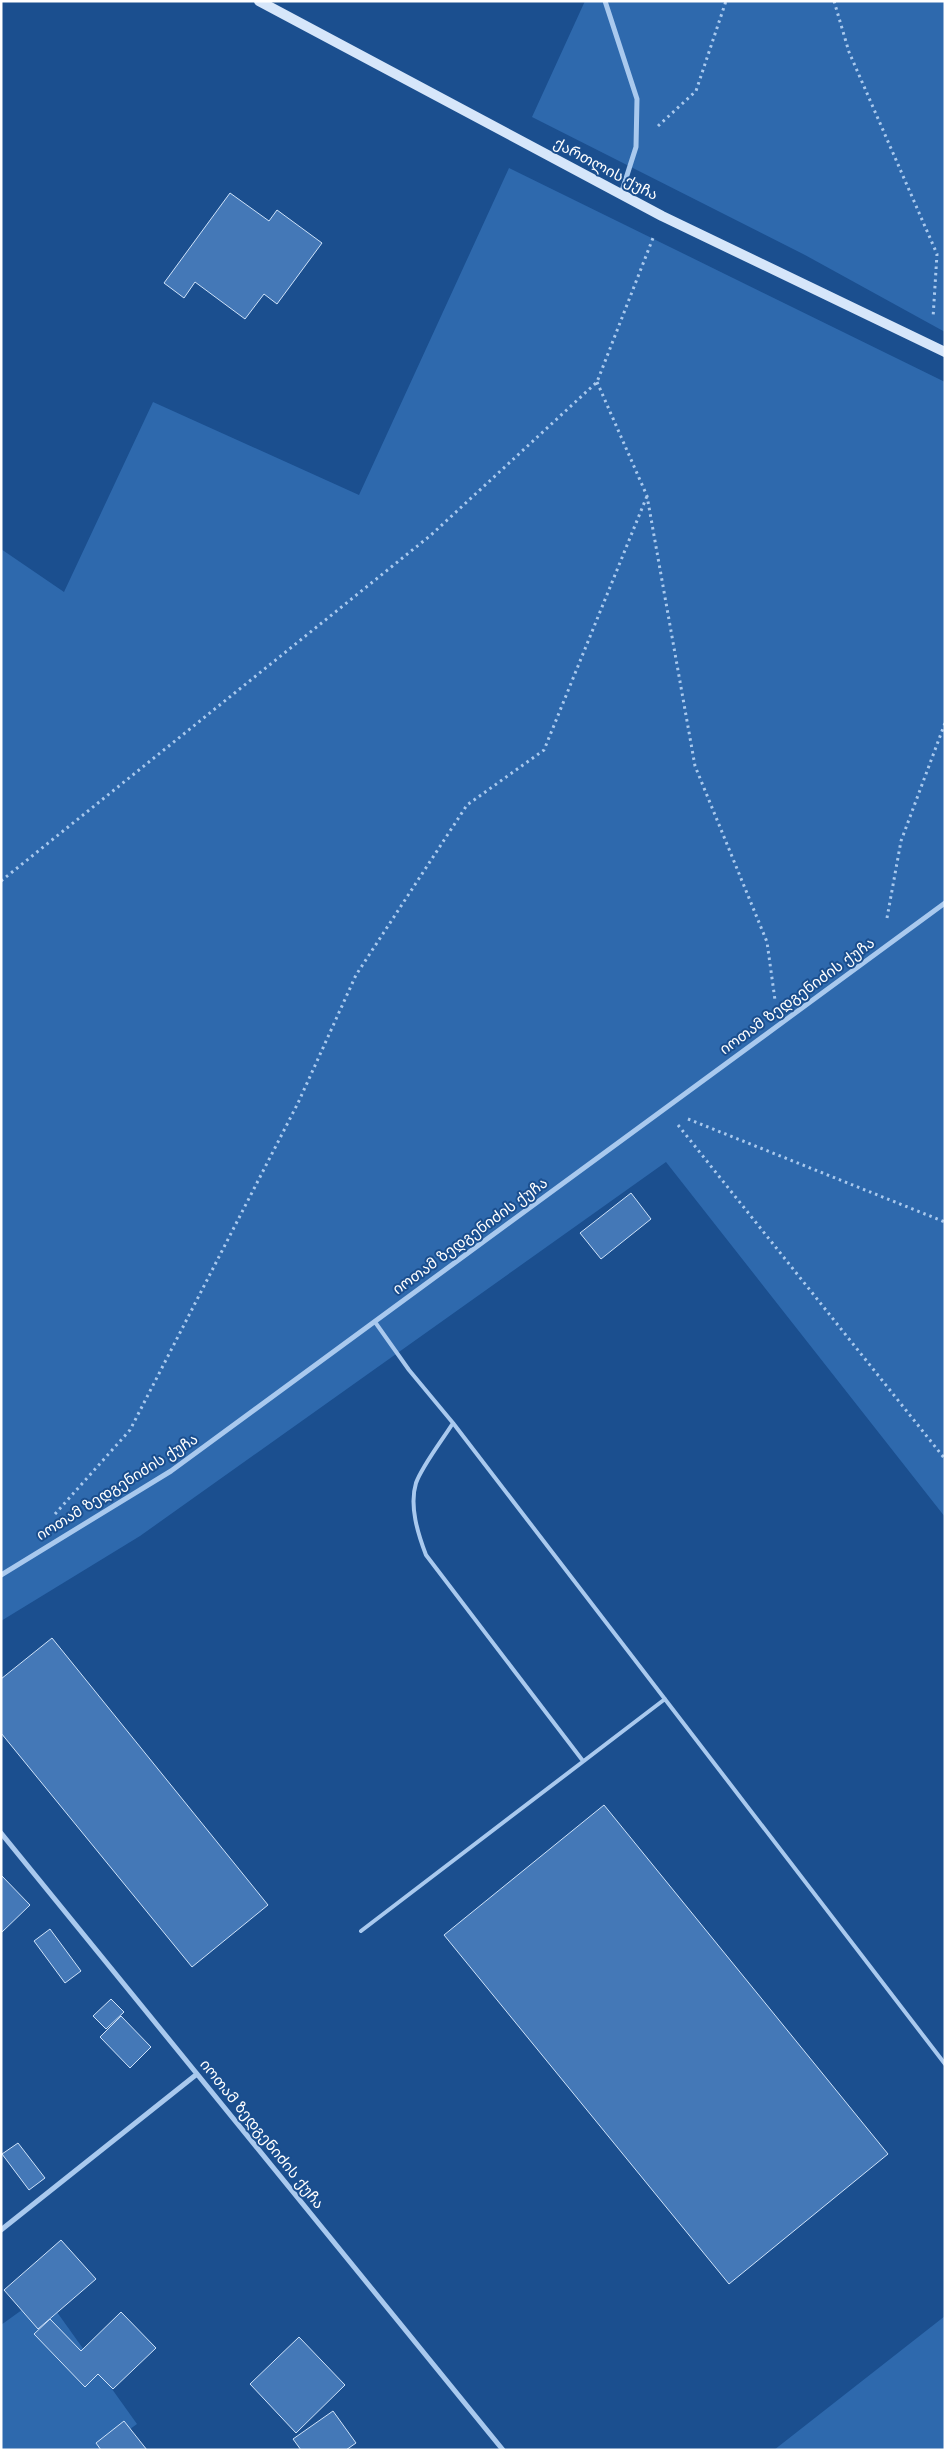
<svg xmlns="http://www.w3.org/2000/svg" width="946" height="2451" viewBox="0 0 946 2451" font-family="Montserrat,'Noto Sans Georgian',sans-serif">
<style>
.green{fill:#2e69ad}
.building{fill:#4478b7;stroke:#cfe3fa}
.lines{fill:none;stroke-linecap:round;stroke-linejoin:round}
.path{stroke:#a9c9ee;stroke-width:3;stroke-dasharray:2.5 4;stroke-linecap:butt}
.lane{stroke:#a9c9ee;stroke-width:4}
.street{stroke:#a9c9ee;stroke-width:5}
.secondary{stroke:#d6e6fa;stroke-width:10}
.labels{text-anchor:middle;stroke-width:4;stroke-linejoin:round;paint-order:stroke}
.street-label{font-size:15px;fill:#fff;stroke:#1b4f8f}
</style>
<rect width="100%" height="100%" fill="#1b4f8f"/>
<path class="green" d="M 585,1 L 945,1 L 945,332 L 805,255 L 532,117 Z
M 509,168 L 945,382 L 945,1517 L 666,1162 L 140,1536 L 1,1621 L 1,549 L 64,592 L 153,402 L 359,495 Z
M 44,2294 L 137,2424 L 101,2450 L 1,2450 L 1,2325 Z
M 945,2316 L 945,2450 L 774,2450 Z"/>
<path class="building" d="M 230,193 L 269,221 L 277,210 L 322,243 L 277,304 L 264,294 L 245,319 L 195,282 L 184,298 L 164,283 Z
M 631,1193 L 651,1219 L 601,1259 L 580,1233 Z
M 52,1638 L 268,1905 L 192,1967 L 1,1733 L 1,1679 Z
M 604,1805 L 888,2154 L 729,2284 L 444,1935 Z
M 1,1875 L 30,1905 L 1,1933 Z
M 50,1929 L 81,1971 L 65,1983 L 34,1941 Z
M 111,1999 L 124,2012 L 106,2029 L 93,2016 Z
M 121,2016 L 151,2047 L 130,2068 L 100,2037 Z
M 18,2143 L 45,2178 L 29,2190 L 2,2154 Z
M 61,2240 L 96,2279 L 38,2329 L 4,2290 Z
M 121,2312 L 156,2348 L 113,2389 L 98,2374 L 85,2387 L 34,2334 L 50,2319 L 81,2351 Z
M 299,2337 L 345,2385 L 296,2433 L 250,2384 Z
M 333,2411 L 356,2443 L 346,2450 L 301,2450 L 293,2439 Z
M 124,2421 L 147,2450 L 101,2450 L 96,2443 Z"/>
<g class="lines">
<path class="path" d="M 834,1 L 849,52 L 937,254 L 933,318
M 658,126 L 696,91 L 726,1
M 597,382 L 647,496 L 695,766 L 767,942 L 775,1000
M 1,881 L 431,535 L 597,382 L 653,238
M 887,918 L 901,841 L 945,723
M 688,1119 L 945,1222
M 678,1125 L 945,1459
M 55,1514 L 130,1430 L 298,1103 L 356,975 L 467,805 L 544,750 L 647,496"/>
<path class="lane" d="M 375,1322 L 409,1370 L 453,1423 L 945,2064
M 453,1423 C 443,1439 422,1466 416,1483 C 409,1506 418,1534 426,1555 L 583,1761
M 361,1931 L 665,1699"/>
<path class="street" d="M 605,1 L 637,99 L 636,147 L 621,194
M 1,1575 L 171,1471 L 945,903
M 1,1833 L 503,2450
M 1,2230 L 197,2074"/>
<path class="secondary" d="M 259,1 L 662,216 L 945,352"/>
</g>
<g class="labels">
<g class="street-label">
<text transform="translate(606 169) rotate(28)" y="5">ქართლის ქუჩა</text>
<text transform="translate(797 996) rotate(-36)" y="5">იოთამ ზედგენიძის ქუჩა</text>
<text transform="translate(470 1236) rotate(-36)" y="5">იოთამ ზედგენიძის ქუჩა</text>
<text transform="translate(117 1487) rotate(-32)" y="5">იოთამ ზედგენიძის ქუჩა</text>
<text transform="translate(262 2134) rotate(51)" y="5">იოთამ ზედგენიძის ქუჩა</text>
</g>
</g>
<rect width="946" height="2451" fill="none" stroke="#ffffff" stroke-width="5"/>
</svg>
